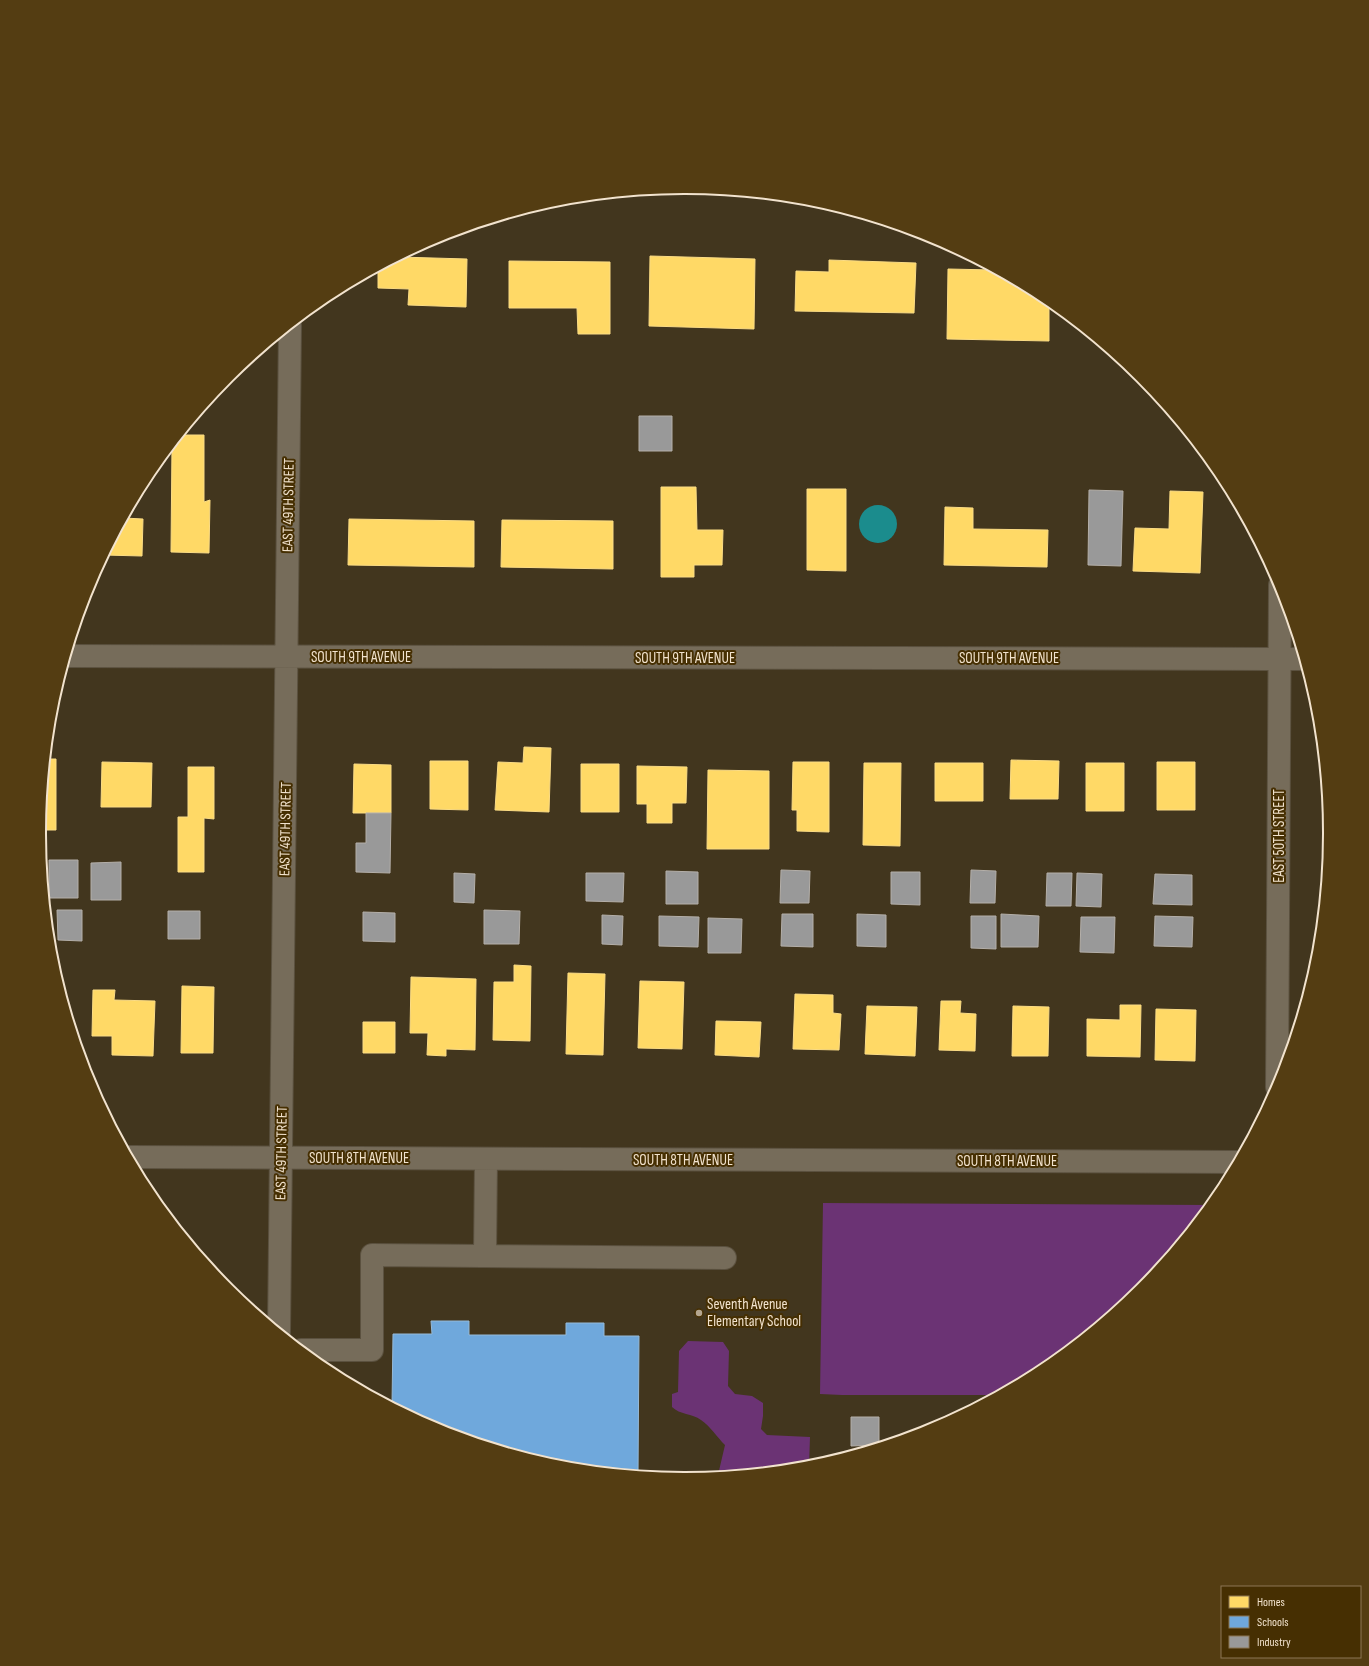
<svg xmlns="http://www.w3.org/2000/svg" width="1369" height="1666" viewBox="0 0 1369 1666" font-family="'Sofia Sans Condensed',sans-serif">
<style>
.green{fill:#6b3374}
.water{fill:#1b8c8d}
.homes{fill:#ffd966;stroke:#fbdc85}
.schools{fill:#6fa8dc;stroke:#96bad8}
.industry{fill:#999;stroke:#b4afa9}
.lines{fill:none;stroke-linecap:round;stroke-linejoin:round}
.minor-casing{stroke:#5b513f;stroke-width:24}
.minor{stroke:#766c5a;stroke-width:22}
.poi-dot{fill:#b4a690;stroke:#462f02;stroke-width:1.5}
.labels{text-anchor:middle;stroke-width:4;stroke-linejoin:round;paint-order:stroke}
.street-label{font-size:15px;fill:#f2e3ce;stroke:#462f02}
.poi-label{font-size:15px;fill:#f2e3ce;stroke:#462f02;text-anchor:start}
.rim{fill:none;stroke:#f2e3ce;stroke-width:2}
</style>
<rect width="100%" height="100%" fill="#42361e"/>
<path class="green" d="M 823,1203 L 1210,1205 L 1141,1290 L 1043,1370 L 995,1395 L 842,1395 L 820,1394 Z
M 688,1341 L 723,1342 L 729,1351 L 728,1386 L 735,1394 L 752,1396 L 763,1403 L 763,1416 L 761,1429 L 767,1435 L 810,1437 L 809,1466 L 718,1475 L 725,1445 C 717,1437 710,1426 701,1420 C 692,1413 680,1415 672,1407 L 672,1394 L 678,1392 L 679,1351 Z"/>
<path class="water" d="M859 524a19 19 0 1 1 38 0a19 19 0 1 1-38 0Z"/>
<path class="homes" d="M 650,256 L 755,259 L 754,329 L 649,326 Z
M 399,257 L 467,259 L 466,307 L 408,305 L 409,289 L 378,288 L 378,268 Z
M 829,260 L 916,263 L 914,313 L 795,311 L 796,271 L 829,272 Z
M 509,261 L 610,262 L 610,334 L 578,334 L 577,308 L 509,308 Z
M 948,269 L 993,270 L 1043,296 L 1049,301 L 1049,341 L 947,339 Z
M 180,435 L 204,435 L 204,502 L 210,500 L 209,553 L 171,552 L 172,445 Z
M 661,487 L 696,487 L 697,530 L 723,530 L 722,565 L 694,565 L 694,577 L 661,577 Z
M 807,489 L 846,489 L 846,571 L 807,570 Z
M 1170,491 L 1203,492 L 1200,573 L 1133,571 L 1135,528 L 1169,529 Z
M 945,507 L 973,508 L 973,529 L 1048,530 L 1047,567 L 944,565 Z
M 124,518 L 143,519 L 142,556 L 104,555 Z
M 349,519 L 474,521 L 474,567 L 348,565 Z
M 502,520 L 613,521 L 613,569 L 501,567 Z
M 524,747 L 551,748 L 549,812 L 495,810 L 498,762 L 523,763 Z
M 46,759 L 56,759 L 56,830 L 39,830 Z
M 1011,760 L 1059,761 L 1058,799 L 1010,799 Z
M 430,761 L 468,761 L 468,810 L 430,809 Z
M 102,762 L 152,763 L 151,807 L 101,807 Z
M 793,762 L 829,762 L 829,832 L 797,831 L 797,810 L 792,810 Z
M 1157,762 L 1195,762 L 1195,810 L 1157,810 Z
M 864,763 L 901,763 L 900,846 L 863,845 Z
M 935,763 L 983,763 L 983,801 L 935,801 Z
M 1086,763 L 1124,763 L 1124,811 L 1086,811 Z
M 354,764 L 391,765 L 391,813 L 353,813 Z
M 581,764 L 619,764 L 619,812 L 581,812 Z
M 637,766 L 687,767 L 686,803 L 672,803 L 672,823 L 647,823 L 647,804 L 637,804 Z
M 188,767 L 214,767 L 214,819 L 204,818 L 204,872 L 178,872 L 178,817 L 188,817 Z
M 708,770 L 769,771 L 769,849 L 707,849 Z
M 514,965 L 531,966 L 530,1041 L 493,1040 L 494,982 L 514,982 Z
M 568,973 L 605,974 L 603,1055 L 566,1054 Z
M 411,977 L 476,979 L 475,1050 L 446,1049 L 446,1056 L 427,1055 L 428,1033 L 410,1033 Z
M 640,981 L 684,982 L 682,1049 L 638,1048 Z
M 182,986 L 214,987 L 213,1053 L 181,1053 Z
M 93,990 L 115,990 L 114,1000 L 155,1001 L 153,1056 L 112,1055 L 112,1036 L 92,1036 Z
M 795,994 L 833,995 L 833,1013 L 841,1014 L 839,1050 L 793,1049 Z
M 941,1001 L 961,1001 L 960,1013 L 976,1014 L 975,1051 L 939,1050 Z
M 1120,1005 L 1141,1005 L 1140,1057 L 1087,1056 L 1087,1019 L 1120,1020 Z
M 867,1006 L 917,1007 L 915,1056 L 865,1054 Z
M 1013,1006 L 1049,1007 L 1048,1056 L 1012,1056 Z
M 1156,1009 L 1196,1010 L 1195,1061 L 1155,1060 Z
M 716,1021 L 761,1022 L 759,1057 L 715,1055 Z
M 363,1022 L 395,1022 L 395,1053 L 363,1053 Z"/>
<path class="schools" d="M 431,1321 L 469,1321 L 469,1335 L 566,1335 L 566,1323 L 604,1323 L 604,1336 L 639,1336 L 638,1474 L 558,1466 L 437,1429 L 392,1405 L 393,1334 L 432,1334 Z"/>
<path class="industry" d="M 639,416 L 672,416 L 672,451 L 639,451 Z
M 1089,490 L 1123,491 L 1121,566 L 1088,565 Z
M 366,813 L 391,813 L 390,873 L 356,872 L 356,843 L 366,843 Z
M 49,860 L 78,860 L 78,898 L 49,898 Z
M 121,862 L 121,900 L 91,900 L 91,863 Z
M 781,870 L 810,871 L 809,903 L 780,903 Z
M 971,870 L 996,871 L 995,903 L 970,903 Z
M 666,871 L 698,872 L 698,904 L 666,904 Z
M 891,872 L 920,872 L 920,905 L 891,904 Z
M 454,873 L 475,874 L 474,903 L 454,902 Z
M 586,873 L 624,873 L 623,902 L 586,901 Z
M 1047,873 L 1072,873 L 1071,906 L 1046,906 Z
M 1077,873 L 1102,874 L 1101,907 L 1076,906 Z
M 1155,874 L 1192,875 L 1192,905 L 1153,904 Z
M 57,910 L 82,910 L 82,941 L 58,940 Z
M 484,910 L 520,911 L 519,944 L 484,944 Z
M 168,911 L 200,911 L 200,939 L 168,939 Z
M 363,912 L 395,913 L 395,942 L 363,941 Z
M 782,914 L 813,914 L 813,947 L 781,946 Z
M 857,914 L 886,915 L 886,947 L 857,946 Z
M 1001,914 L 1039,916 L 1038,947 L 1001,947 Z
M 602,915 L 623,916 L 622,945 L 602,944 Z
M 659,916 L 699,917 L 698,947 L 659,946 Z
M 971,916 L 996,916 L 996,949 L 971,948 Z
M 1155,916 L 1193,917 L 1192,947 L 1154,946 Z
M 1081,917 L 1115,917 L 1114,953 L 1080,952 Z
M 708,918 L 742,919 L 741,953 L 708,953 Z
M 851,1417 L 879,1417 L 879,1445 L 851,1446 Z"/>
<g class="lines">
<defs>
<path id="minor" d="M 67,656 L 1303,659
M 1277,1087 L 1280,585
M 129,1157 L 1237,1162
M 485,1255 L 486,1159
M 279,1332 L 290,326
M 301,1350 L 372,1350 L 372,1255 L 725,1258"/>
</defs>
<use href="#minor" class="minor-casing"/>
<use href="#minor" class="minor"/>
</g>
<circle class="poi-dot" cx="699" cy="1313" r="4"/>
<g class="labels">
<g class="street-label">
<text transform="translate(288 505) rotate(-89)" y="5">EAST 49TH STREET</text>
<text x="361" y="662">SOUTH 9TH AVENUE</text>
<text x="685" y="663">SOUTH 9TH AVENUE</text>
<text x="1009" y="663">SOUTH 9TH AVENUE</text>
<text transform="translate(285 829) rotate(-89)" y="5">EAST 49TH STREET</text>
<text transform="translate(1279 836) rotate(-90)" y="5">EAST 50TH STREET</text>
<text transform="translate(281 1153) rotate(-89)" y="5">EAST 49TH STREET</text>
<text x="359" y="1163">SOUTH 8TH AVENUE</text>
<text x="683" y="1165">SOUTH 8TH AVENUE</text>
<text x="1007" y="1166">SOUTH 8TH AVENUE</text>
</g>
<g class="poi-label">
<text x="707" y="1309">Seventh Avenue<tspan x="707" dy="17">Elementary School</tspan></text>
</g>
</g>
<path d="M0 0H1369V1666H0ZM684 194H685A638 638 0 0 1 1323 832V834A638 638 0 0 1 685 1472H684A638 638 0 0 1 46 834V832A638 638 0 0 1 684 194Z" fill="#543d12" fill-rule="evenodd"/>
<path class="rim" d="M684 194H685A638 638 0 0 1 1323 832V834A638 638 0 0 1 685 1472H684A638 638 0 0 1 46 834V832A638 638 0 0 1 684 194Z"/>
<rect x="1221" y="1586" width="140" height="72" fill="#462f02" stroke="#8b7754"/>
<rect x="1229" y="1596" width="20" height="12" fill="#ffd966" stroke="#8b7754"/>
<text x="1257" y="1606" font-size="12" fill="#f2e3ce">Homes</text>
<rect x="1229" y="1616" width="20" height="12" fill="#6fa8dc" stroke="#8b7754"/>
<text x="1257" y="1626" font-size="12" fill="#f2e3ce">Schools</text>
<rect x="1229" y="1636" width="20" height="12" fill="#999999" stroke="#8b7754"/>
<text x="1257" y="1646" font-size="12" fill="#f2e3ce">Industry</text>
</svg>
